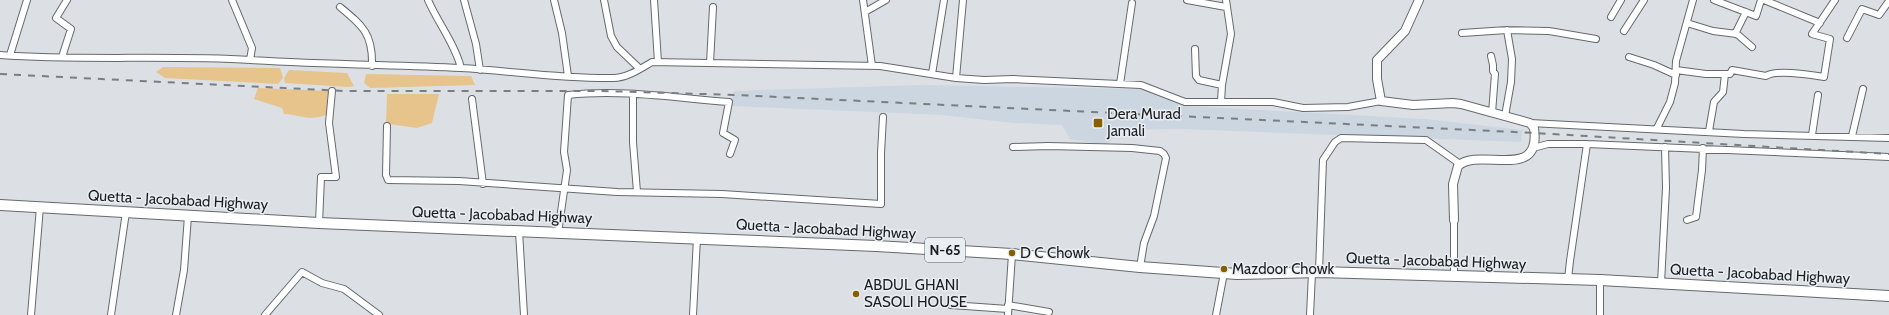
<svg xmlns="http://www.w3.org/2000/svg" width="1889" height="315" viewBox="0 0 1889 315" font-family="Cabin,sans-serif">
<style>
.built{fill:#ccd6e0}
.green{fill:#e6c48b}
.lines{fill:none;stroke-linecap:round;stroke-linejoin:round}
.minor-casing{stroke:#65696d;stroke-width:8}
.tertiary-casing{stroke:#65696d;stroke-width:10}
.trunk-casing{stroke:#65696d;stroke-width:12}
.minor{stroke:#fff;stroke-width:6}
.tertiary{stroke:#fff;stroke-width:8}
.trunk{stroke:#fff;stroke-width:10}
.rail{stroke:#7b7e81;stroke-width:2;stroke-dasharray:7 7;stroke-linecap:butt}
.poi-dot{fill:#885f00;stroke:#e9eef2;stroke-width:1.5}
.labels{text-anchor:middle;stroke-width:3;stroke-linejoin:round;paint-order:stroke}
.shield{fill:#e9eef2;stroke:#5a5c5e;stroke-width:1}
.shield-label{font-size:14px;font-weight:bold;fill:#1c1d1f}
.poi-label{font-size:15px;fill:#1c1d1f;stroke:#e9eef2;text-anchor:start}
.street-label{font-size:15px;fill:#1c1d1f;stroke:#e9eef2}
</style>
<rect width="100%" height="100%" fill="#dce0e5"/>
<path class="built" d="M 921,85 L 1141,89 L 1188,106 L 1426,119 L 1522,130 L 1521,142 L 1180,129 L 1121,130 L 1106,145 L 1070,139 L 1062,125 L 1013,123 L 942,115 L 731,106 L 734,91 Z"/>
<path class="green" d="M 163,67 L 280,68 L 283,78 L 278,84 L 165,78 L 156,72 Z
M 289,70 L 347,73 L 354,86 L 348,87 L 285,83 L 284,78 Z
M 366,74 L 471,76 L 475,85 L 370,88 L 364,83 Z
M 258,88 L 329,91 L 328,114 C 310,122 302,115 284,114 L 282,108 L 254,99 Z
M 387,94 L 439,94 L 432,123 L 417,128 L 389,124 L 386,122 Z"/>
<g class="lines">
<defs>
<path id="minor" d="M 232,0 L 252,48 L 250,60
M 428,0 C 438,23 455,44 461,68
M 464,0 L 476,44 L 480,70
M 554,0 L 562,33 L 568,76
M 604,0 L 611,36 L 617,47 L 640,69
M 654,0 L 658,62
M 863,0 L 872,66
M 1187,0 L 1226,7
M 1714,0 L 1756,16 L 1761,0
M 1764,0 L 1820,23
M 340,7 C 363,26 373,34 372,66
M 865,12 L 886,0
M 1611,17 L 1621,0
M 1687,23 L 1713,31 L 1737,34 L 1752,47
M 1624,31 L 1644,0
M 1462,33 L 1507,30 L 1549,31 L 1596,39
M 1735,34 L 1746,12
M 1847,38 L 1862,9 L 1879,15 L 1889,1
M 1195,49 L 1196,76 L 1199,80 L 1222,85
M 0,55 C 83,61 167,55 251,60 C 321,64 391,65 461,68 C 512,71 563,79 613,78 C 627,78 640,69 652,62 L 880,66 L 956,78 L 984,80 L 1013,79 L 1141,85 L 1185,102 L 1273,102 L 1303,108 L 1348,107 L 1381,101
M 10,55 L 27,0
M 1491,56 L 1493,65 L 1493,71 L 1495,74 L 1492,113
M 62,57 L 71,29 L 56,18 L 67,0
M 1629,57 L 1654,65 L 1676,75
M 710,63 L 713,7
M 1676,70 L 1706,74 L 1730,74 L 1732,70 L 1766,76 C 1777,69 1811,75 1824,77 L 1830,39 L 1812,34 L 1835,0
M 932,74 L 944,0
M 956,78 L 963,0
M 1120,84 L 1132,3
M 633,95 L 633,142 L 637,192
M 472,99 L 483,184
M 1221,102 L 1222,85 L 1231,34 L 1226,0
M 1505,116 L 1511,82 L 1512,59 L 1507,30
M 1530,123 L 1744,134 L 1889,138
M 387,126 L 386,175 L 388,180 L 459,181 L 617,192 L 722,194 L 881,204 L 881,153 L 883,117
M 1657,128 L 1670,102 L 1675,83 L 1676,61 L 1693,0
M 1709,131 L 1714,102 L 1723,92 L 1725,74
M 1812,135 L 1818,95
M 1852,136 L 1863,89
M 1013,147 L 1048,146 L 1132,148 L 1160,151 L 1164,154 L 1166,158 L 1154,216 L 1144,243 L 1140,267
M 1533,148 L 1548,144 L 1587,144 L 1889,157
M 1454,220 L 1454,277
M 1687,220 L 1696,217 L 1702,170 L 1703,148
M 319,223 L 321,177 L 336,177 L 329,123 L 332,91
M 519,231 L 524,315
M 558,233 L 567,170 L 564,152 L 568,95 C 621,89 676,98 729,102 L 723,133 L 735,140 L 730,154
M 1319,272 L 1323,160 L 1335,142 L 1341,138 L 1426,140 L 1460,164
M 1568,279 L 1570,261 L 1587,144
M 1600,280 L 1600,315
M 1661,283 L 1666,188 L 1665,147
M 951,305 L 1008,309
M 1008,305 L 1049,312
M 31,315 L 40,207
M 111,315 L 126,212
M 176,315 L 184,270 L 188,216
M 265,315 L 302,272 L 322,283 L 344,289 L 379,315
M 693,315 L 697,238
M 1008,315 L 1012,254
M 1216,315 L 1224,273
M 1310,315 L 1312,273"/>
<path id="tertiary" d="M 1419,0 L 1405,31 L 1377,60 L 1377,79 L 1381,101 L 1413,105 L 1453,103 L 1461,104 L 1530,123 L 1534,128 C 1542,183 1479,146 1458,166 L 1453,184 L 1454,220"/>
<path id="trunk" d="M 0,205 L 319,223 L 876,246 L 1012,254 L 1140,267 L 1237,274 L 1319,272 L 1600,280 L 1889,296"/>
</defs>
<use href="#minor" class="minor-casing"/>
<use href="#tertiary" class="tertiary-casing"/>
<use href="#trunk" class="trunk-casing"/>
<use href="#minor" class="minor"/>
<use href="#tertiary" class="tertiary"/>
<use href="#trunk" class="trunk"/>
<path class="rail" d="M 0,74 L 345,91 L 602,91 L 736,95 L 1535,133 L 1889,154"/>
</g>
<g class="poi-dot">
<rect x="1093" y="118" width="10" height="10" rx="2"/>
<circle cx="1012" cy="253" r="4"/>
<circle cx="1224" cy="269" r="4"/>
<circle cx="856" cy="294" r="4"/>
</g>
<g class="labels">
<rect class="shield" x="925" y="238" width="40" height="24" rx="3"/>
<g class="shield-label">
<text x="945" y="255">N-65</text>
</g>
<g class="poi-label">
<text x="1107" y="119">Dera Murad<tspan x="1107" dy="17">Jamali</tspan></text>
<text x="1020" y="258">D C Chowk</text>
<text x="1232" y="274">Mazdoor Chowk</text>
<text x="864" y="290">ABDUL GHANI<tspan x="864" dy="17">SASOLI HOUSE</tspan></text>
</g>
<g class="street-label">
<text transform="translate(178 200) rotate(3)" y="5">Quetta - Jacobabad Highway</text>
<text transform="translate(502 215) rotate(2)" y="5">Quetta - Jacobabad Highway</text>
<text transform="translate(826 229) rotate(3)" y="5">Quetta - Jacobabad Highway</text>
<text transform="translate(1436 261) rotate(2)" y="5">Quetta - Jacobabad Highway</text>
<text transform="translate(1760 274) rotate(3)" y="5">Quetta - Jacobabad Highway</text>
</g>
</g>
</svg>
